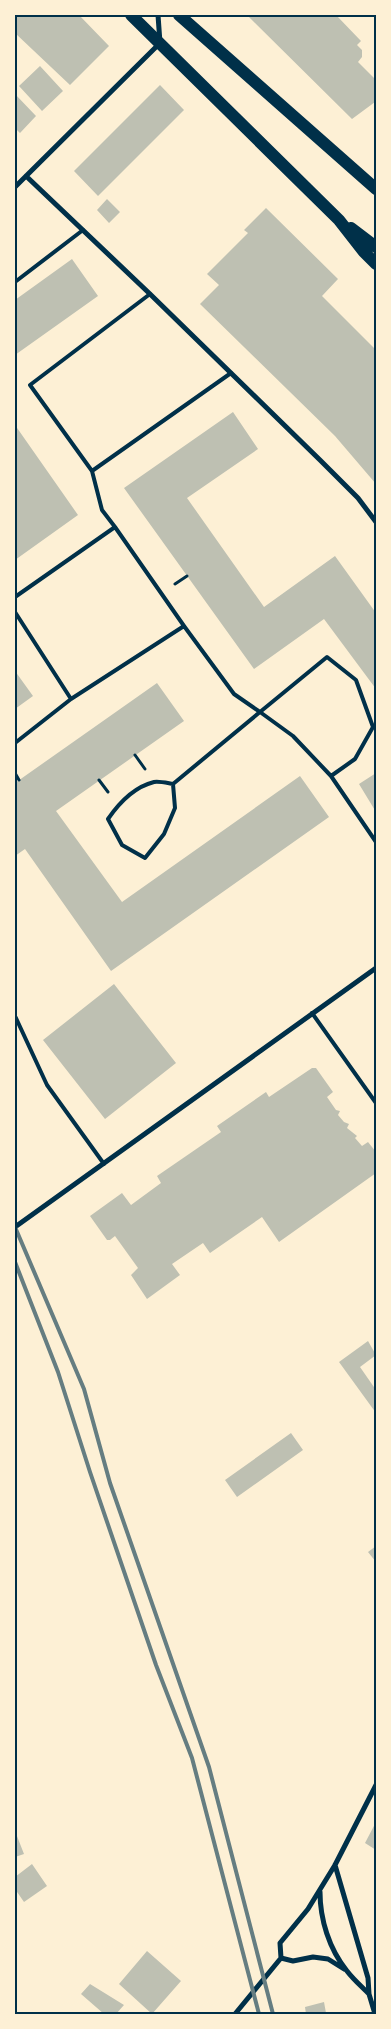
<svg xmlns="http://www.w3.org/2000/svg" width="391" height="2029" viewBox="0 0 391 2029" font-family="'Space Grotesk',sans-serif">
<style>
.building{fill:#bec0b2}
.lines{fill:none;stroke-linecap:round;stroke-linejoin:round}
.path{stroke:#003049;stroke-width:3}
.service{stroke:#003049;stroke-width:4}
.minor{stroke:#003049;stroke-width:5}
.primary{stroke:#003049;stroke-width:12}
.rail{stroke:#657d81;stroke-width:4}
.neatline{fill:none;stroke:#003049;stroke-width:2}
</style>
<rect width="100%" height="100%" fill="#fdf0d5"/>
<path class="building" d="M 15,15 L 79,15 L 109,46 L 70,85 L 15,33 Z
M 247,15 L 336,15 L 361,41 L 357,45 L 362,50 L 362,57 L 358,62 L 376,80 L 376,104 L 375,102 L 352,119 Z
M 40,66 L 63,91 L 42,111 L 19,86 Z
M 160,85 L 184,110 L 98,196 L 74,171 Z
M 15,94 L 36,116 L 20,133 L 15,128 Z
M 107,199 L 120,212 L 109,223 L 97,210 Z
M 266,208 L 338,279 L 322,296 L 376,350 L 376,484 L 335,436 L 200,304 L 219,285 L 207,274 L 248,233 L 244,230 Z
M 72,259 L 98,296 L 15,355 L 15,300 Z
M 233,412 L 258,449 L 187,498 L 264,607 L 335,556 L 376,613 L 376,689 L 324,619 L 254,669 L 124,488 Z
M 15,425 L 78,515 L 15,560 Z
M 15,671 L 33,696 L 15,709 Z
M 157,683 L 184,721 L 56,811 L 122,902 L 300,776 L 329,817 L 111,971 L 25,849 L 15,856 L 15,783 Z
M 376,773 L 376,812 L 359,784 Z
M 114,984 L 176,1063 L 105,1119 L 43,1040 Z
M 312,1068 L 316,1068 L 333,1092 L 327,1097 L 336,1110 L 340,1111 L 338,1115 L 344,1122 L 349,1124 L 347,1128 L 357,1136 L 355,1138 L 362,1146 L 368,1142 L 376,1152 L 376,1173 L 279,1242 L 262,1217 L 210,1253 L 203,1243 L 172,1264 L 180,1275 L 147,1299 L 131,1275 L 138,1268 L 115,1236 L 110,1240 L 107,1240 L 90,1216 L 122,1193 L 131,1205 L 161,1183 L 157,1176 L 221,1132 L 217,1126 L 266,1092 L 269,1097 Z
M 368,1341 L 376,1355 L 360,1367 L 376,1390 L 376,1413 L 339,1362 Z
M 291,1433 L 303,1450 L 237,1497 L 225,1480 Z
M 376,1546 L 376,1562 L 368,1552 Z
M 376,1822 L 376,1850 L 365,1843 Z
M 15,1831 L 24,1854 L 15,1857 Z
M 32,1864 L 47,1886 L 24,1902 L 15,1889 L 15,1877 Z
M 147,1951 L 181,1981 L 152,2014 L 119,1984 Z
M 90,1984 L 124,2005 L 116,2014 L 104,2014 L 81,1994 Z
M 324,2002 L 326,2013 L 306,2014 L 305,2007 Z"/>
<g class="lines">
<path class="path" d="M 175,584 L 187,576
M 135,755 L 145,769
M 15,773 L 19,780
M 99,780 L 108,792"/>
<path class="service" d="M 15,282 L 83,230
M 92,471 L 231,373
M 115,527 L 184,626
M 15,597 L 115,527 L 102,510 L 92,471 L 30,385 L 150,294
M 15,612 L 71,699 L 184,626 L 234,694 L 260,712 L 327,657 L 356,680 L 373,727 L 355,759 L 331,776 L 376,842
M 15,743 L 71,699
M 173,784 L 175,808 L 164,834 L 145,858 L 122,845 L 108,819 C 119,803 134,787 154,782 C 159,781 167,783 173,784 L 260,712 L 293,736 L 331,776
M 312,1013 L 376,1103
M 15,1016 L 47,1085 L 104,1164"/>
<path class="minor" d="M 26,176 L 150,294 L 321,461 L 358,498 L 376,522
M 15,187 L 160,43 L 158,15
M 15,1227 L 376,968
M 335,1865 L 368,1978 L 369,1994 L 375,2014
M 320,1892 C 320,1919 329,1949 347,1971 C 353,1979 361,1986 368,1993
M 281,1958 L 293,1961 L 313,1957 L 328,1959 L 344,1969
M 235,2014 L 281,1958 L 280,1943 L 308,1909 L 335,1865 L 376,1785"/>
<path class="primary" d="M 131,15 L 339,220 L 364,252 L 376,264
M 179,15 L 376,189
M 351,228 L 376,247"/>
<path class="rail" d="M 15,1227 L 84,1389 L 110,1483 L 209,1767 L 273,2014
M 15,1262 L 58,1372 L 90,1472 L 156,1665 L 192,1758 L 259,2014"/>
</g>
<rect width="391" height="2029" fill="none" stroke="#fdf0d5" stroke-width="32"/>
<rect x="16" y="16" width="359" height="1997" class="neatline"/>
</svg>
